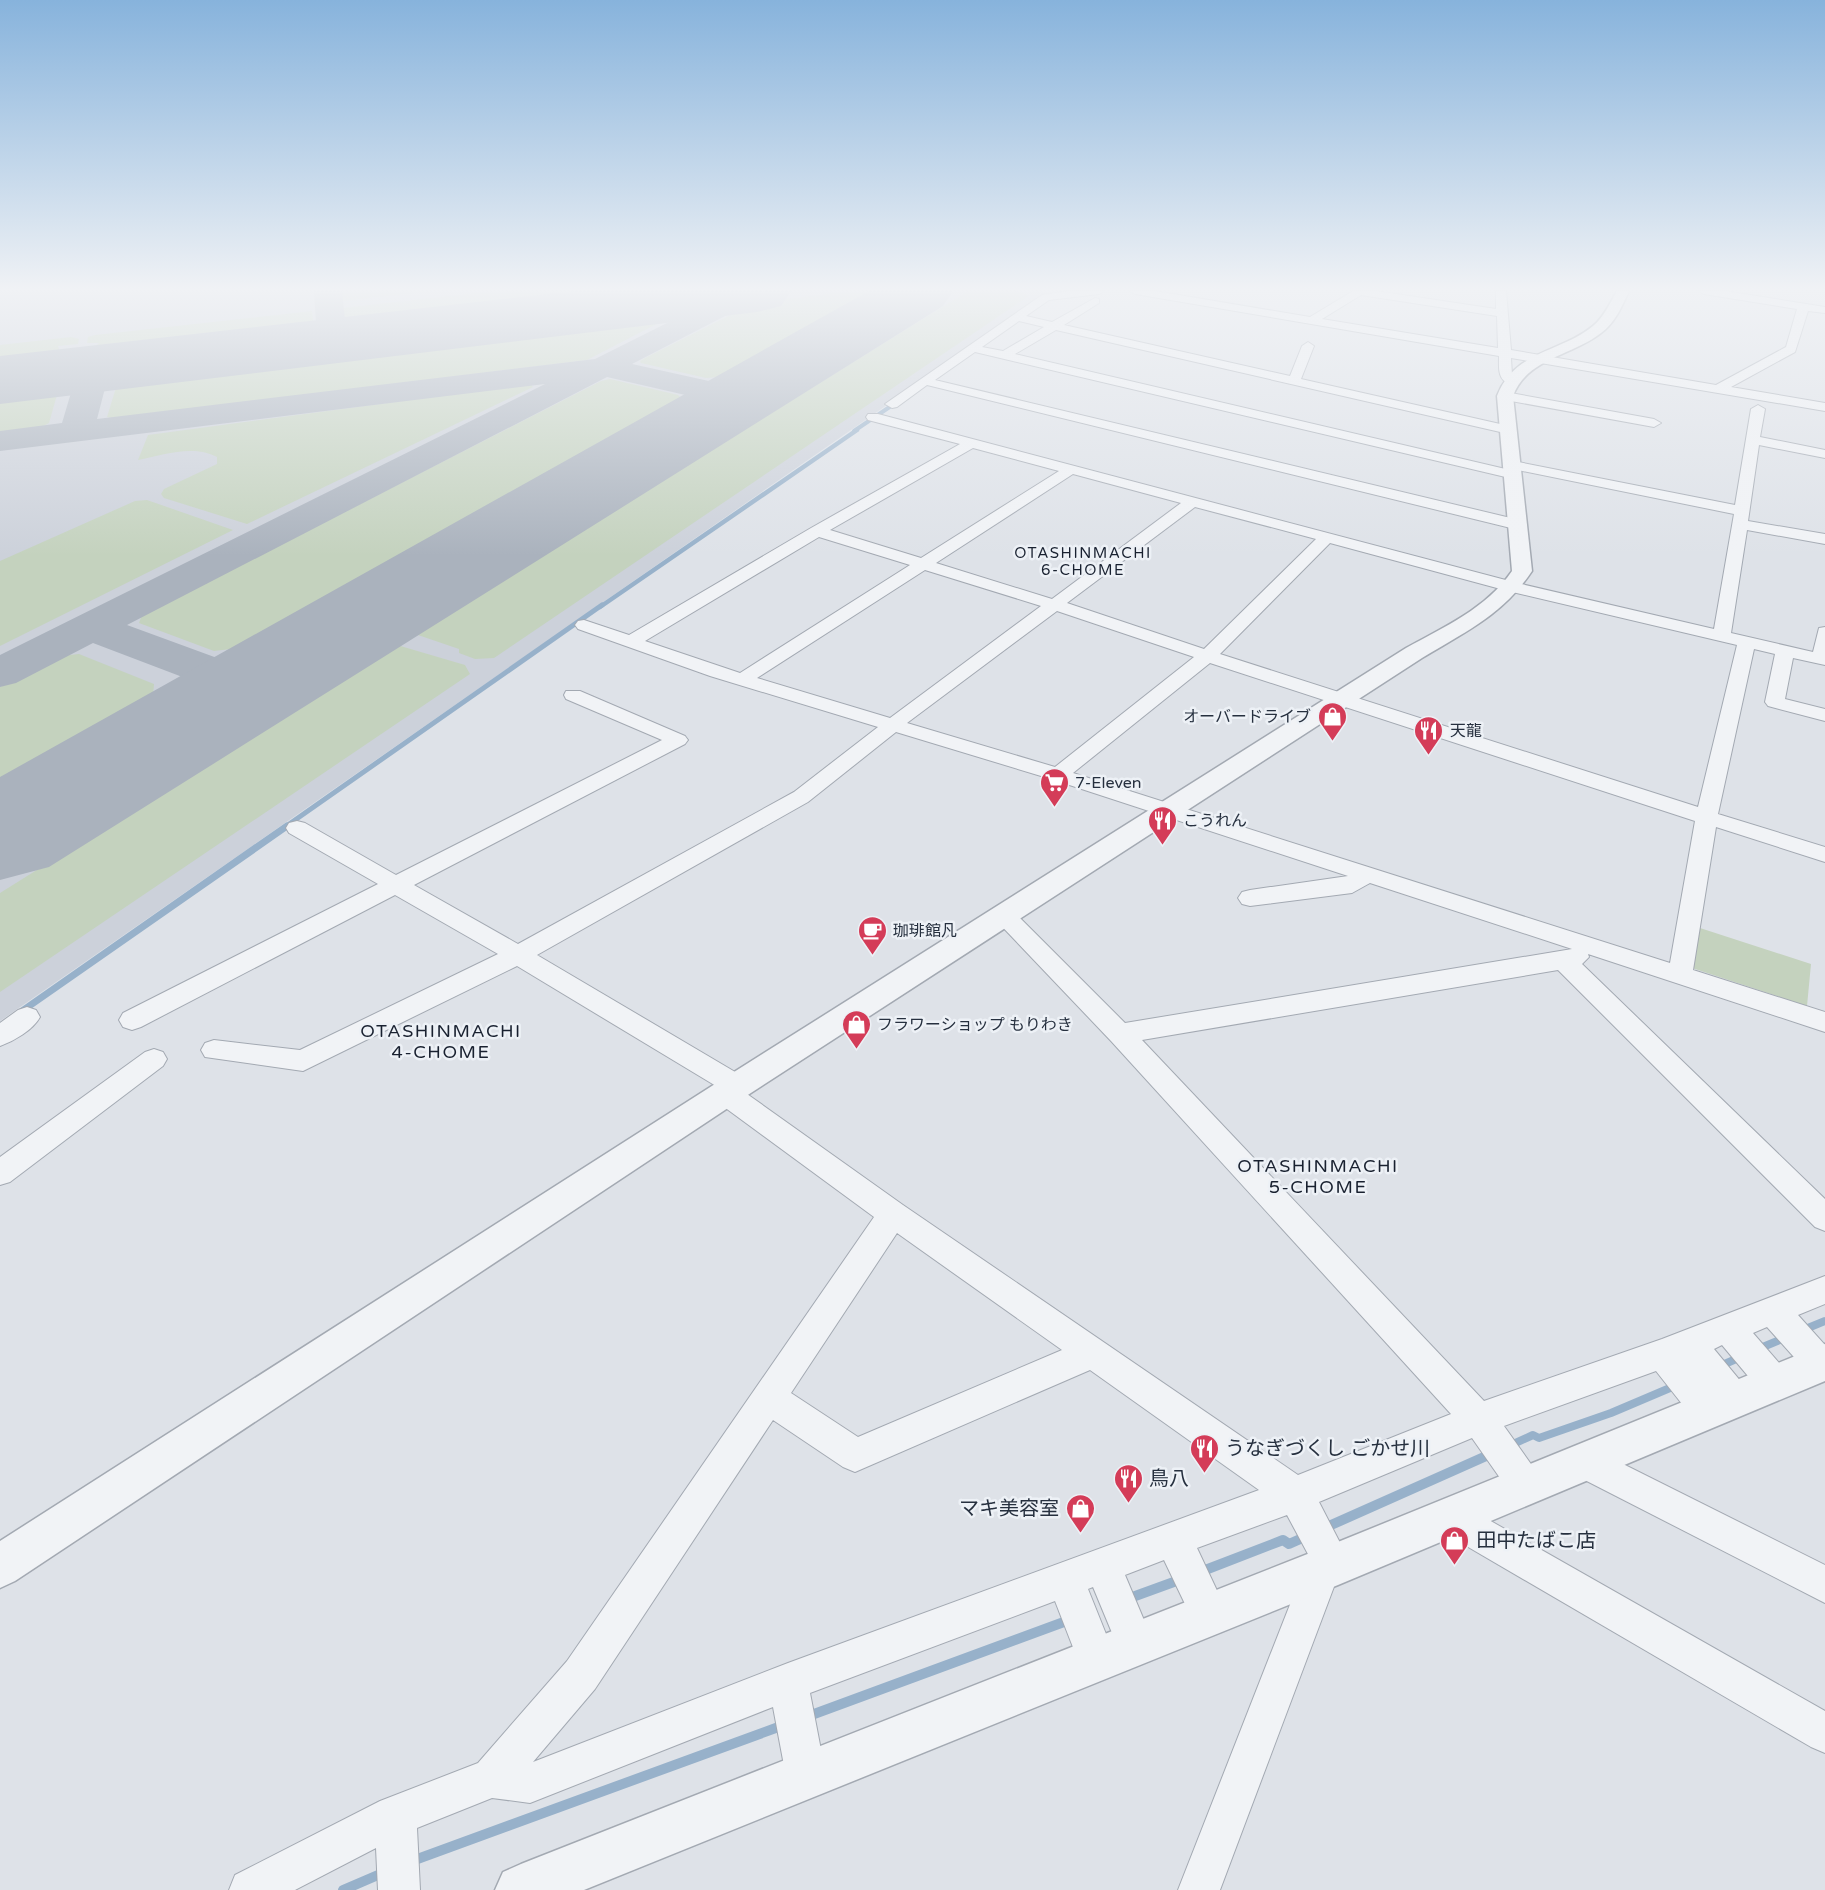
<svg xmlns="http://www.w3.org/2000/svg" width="1825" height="1890" viewBox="0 0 1825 1890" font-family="'Varela Round','Noto Sans JP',sans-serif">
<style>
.built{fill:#ccd1da}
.green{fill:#c4d2be}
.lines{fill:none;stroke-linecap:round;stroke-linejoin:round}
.stream-far5{stroke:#97b1ca;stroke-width:4}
.stream-far4{stroke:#97b1ca;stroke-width:4.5}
.stream-far3{stroke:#97b1ca;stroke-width:5}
.stream-far2{stroke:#97b1ca;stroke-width:7}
.stream-far1{stroke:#97b1ca;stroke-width:8}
.stream{stroke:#97b1ca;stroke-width:10}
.taxiway{fill:#aab2bd;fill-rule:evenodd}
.runway{fill:#aab2bd;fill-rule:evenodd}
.minor-casing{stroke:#a3a9b2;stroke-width:2}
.tertiary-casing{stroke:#a3a9b2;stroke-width:3}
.minor{fill:#f1f3f6;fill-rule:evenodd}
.tertiary{fill:#f1f3f6;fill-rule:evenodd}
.labels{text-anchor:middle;stroke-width:5;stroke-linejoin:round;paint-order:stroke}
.far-neighbourhood-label{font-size:15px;letter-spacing:1.5px;fill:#192130;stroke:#edf1f6}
.poi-label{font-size:16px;fill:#26303f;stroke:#edf1f6;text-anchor:start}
.neighbourhood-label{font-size:18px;letter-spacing:1.5px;fill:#192130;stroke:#edf1f6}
.near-poi-label{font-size:20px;fill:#26303f;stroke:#edf1f6;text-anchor:start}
</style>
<rect width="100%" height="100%" fill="#dee2e8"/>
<path class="built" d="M 0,291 L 1085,291 L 1044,296 L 0,1021 Z"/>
<path class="green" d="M 341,291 L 433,291 L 342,301 Z
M 493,291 L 672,291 L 368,327 L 351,328 L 344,323 L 343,308 Z
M 851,291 L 869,292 L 719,377 L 706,378 L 641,363 L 640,361 L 645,358 L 754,303 Z
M 968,291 L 1014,291 L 1030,295 L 494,658 L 475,659 L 459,653 L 459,649 L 415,634 Z
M 312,311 L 314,328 L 309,333 L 85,358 L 99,343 L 87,343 L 88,337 L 95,335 Z
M 667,313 L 674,315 L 587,360 L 114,419 L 107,417 L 118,381 L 128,377 Z
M 71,337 L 79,339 L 78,344 L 58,346 L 63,362 L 0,370 L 0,345 Z
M 610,379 L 678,395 L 682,399 L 231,649 L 214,651 L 139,623 L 142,615 L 601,381 Z
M 530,384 L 533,387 L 247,524 L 164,498 L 161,494 L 164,489 L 217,464 L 217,457 C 193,444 163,455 138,460 L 148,435 Z
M 52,386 L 59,388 L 49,423 L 38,429 L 0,434 L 0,392 Z
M 147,500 L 233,530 L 0,646 L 0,561 L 135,501 Z
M 397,645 L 465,665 L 470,674 L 0,992 L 0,893 Z
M 79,654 L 154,684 L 153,695 L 0,780 L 0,687 L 61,656 Z
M 1700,928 L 1811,964 L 1807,1006 L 1692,968 Z"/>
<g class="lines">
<path class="stream-far5" d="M 854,431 L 897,402"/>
<path class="stream-far4" d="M 600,607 L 857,430"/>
<path class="stream-far3" d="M 285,827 L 602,605"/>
<path class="stream-far2" d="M 22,1011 L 287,826"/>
<path class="stream-far1" d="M 1803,1330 L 1825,1321
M 1758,1349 L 1787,1337
M 1720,1366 L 1743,1356
M 1509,1446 L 1533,1435 L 1539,1438 L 1611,1413 L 1677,1385"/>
<path class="stream" d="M 1322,1529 L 1493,1453
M 1200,1572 L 1283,1540 L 1289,1544 L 1307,1536
M 1127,1599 L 1182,1579
M 806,1717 L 1072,1619
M 412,1861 L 784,1725
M 343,1890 L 385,1872"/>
<path class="taxiway" d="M 314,291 L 342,291 L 347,340 L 342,346 L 332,349 L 322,346 L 317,340 Z
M 731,291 L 764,292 L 760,298 L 632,364 L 754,391 L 758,398 L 754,405 L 742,408 L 607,377 L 127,625 L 269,677 L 276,687 L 269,697 L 252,701 L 235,697 L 93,643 L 16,683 L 0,687 L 0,655 L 545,384 L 0,451 L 0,431 L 62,423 L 78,369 L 83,362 L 94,360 L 105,362 L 110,369 L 97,419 L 595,359 Z"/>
<path class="runway" d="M 574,291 L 791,291 L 781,306 L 757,312 L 0,404 L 0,356 Z
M 869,291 L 953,291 L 943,306 L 49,867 L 0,880 L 0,777 Z"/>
<defs>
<path id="minor" d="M 1069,291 L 1104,291 L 1099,294 L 1049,300 L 1026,316 L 1052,322 L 1095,298 L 1099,299 L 1099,303 L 1064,325 L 1290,376 L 1302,346 L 1308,342 L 1314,346 L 1301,379 L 1509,426 L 1516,430 L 1509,434 L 1056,330 L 1015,354 L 1514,471 L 1521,475 L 1514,479 L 975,352 L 935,380 L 1519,520 L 1527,525 L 1519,530 L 927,385 L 897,407 L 892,408 L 885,404 L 1042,295 ZM 1019,321 L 1044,327 L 1003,351 L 982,347 Z
M 1130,291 L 1155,291 L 1310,317 L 1353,291 L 1376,291 L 1496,309 L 1496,291 L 1506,291 L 1511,350 L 1716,385 L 1786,347 L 1797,309 L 1704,294 L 1699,291 L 1725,291 L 1825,307 L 1825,313 L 1808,311 L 1795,352 L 1731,387 L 1825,403 L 1825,411 L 1511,358 L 1512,375 L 1516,380 L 1510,384 C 1497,380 1499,367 1499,356 L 1135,294 ZM 1361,295 L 1497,316 L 1498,348 L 1322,319 Z
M 1505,392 L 1654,419 L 1661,423 L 1654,427 L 1500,399 L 1499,396 Z
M 1758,405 L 1765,409 L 1760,437 L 1825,450 L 1825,458 L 1759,445 L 1748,521 L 1825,534 L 1825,544 L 1747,530 L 1731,633 L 1813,652 L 1819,628 L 1825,627 L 1825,665 L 1793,658 L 1785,699 L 1825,709 L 1825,721 L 1768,706 L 1765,702 L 1775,654 L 1754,649 L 1718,814 L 1825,847 L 1825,862 L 1716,827 L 1693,970 L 1825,1012 L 1825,1032 L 1588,954 L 1589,957 L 1582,964 L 1825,1199 L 1825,1231 L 1815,1227 L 1558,970 L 1142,1040 L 1484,1401 L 1662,1339 L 1825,1276 L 1825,1304 L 1798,1315 L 1825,1345 L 1825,1378 L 1821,1379 L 1810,1375 L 1767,1327 L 1753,1333 L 1787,1372 L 1791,1383 L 1787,1394 L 1775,1399 L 1763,1394 L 1722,1345 L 1714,1349 L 1747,1389 L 1752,1400 L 1747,1411 L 1735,1416 L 1725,1412 L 1721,1423 L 1709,1427 L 1697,1423 L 1656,1371 L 1504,1426 L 1538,1474 L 1543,1486 L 1538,1498 L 1526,1503 L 1514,1498 L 1472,1438 L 1319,1502 L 1352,1566 L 1347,1579 L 1335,1584 L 1220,1890 L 1178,1890 L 1309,1556 L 1287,1515 L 1197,1548 L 1228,1614 L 1222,1627 L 1209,1633 L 1196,1627 L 1164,1560 L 1125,1575 L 1154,1644 L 1148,1657 L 1135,1663 L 1122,1657 L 1093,1587 L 1088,1589 L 1116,1659 L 1111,1673 L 1097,1678 L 1083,1673 L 1055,1601 L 810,1693 L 826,1776 L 820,1790 L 806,1796 L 792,1790 L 786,1776 L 773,1707 L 530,1803 L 492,1798 L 417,1828 L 420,1890 L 378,1890 L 376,1848 L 295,1890 L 229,1890 L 235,1875 L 380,1801 L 478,1763 L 567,1661 L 874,1217 L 716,1101 L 713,1093 L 716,1086 L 517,966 L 303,1071 L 205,1057 L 201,1050 L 205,1043 L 214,1040 L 300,1050 L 498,954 L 395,895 L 141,1027 L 132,1030 L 123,1027 L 119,1020 L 123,1013 L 378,884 L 289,833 L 286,828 L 289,823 L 297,821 L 305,823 L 396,875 L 662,740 L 566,699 L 564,695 L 566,691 L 580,691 L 685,736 L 688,740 L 685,744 L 414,885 L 518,944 L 794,792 L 878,727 L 710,676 L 578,629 L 575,625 L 578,621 L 584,620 L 629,635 L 811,528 L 960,444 L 868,420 L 866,417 L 868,414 L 878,414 L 1517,583 L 1714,629 L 1734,514 L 1513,469 L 1506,465 L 1513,461 L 1735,505 L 1751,409 ZM 973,448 L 1059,471 L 921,558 L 830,530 ZM 1073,474 L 1181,503 L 1052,599 L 936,563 ZM 1195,507 L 1316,539 L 1204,649 L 1067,603 ZM 819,537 L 910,565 L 740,673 L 645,641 ZM 1330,543 L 1508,591 L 1737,645 L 1698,807 L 1220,654 ZM 925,570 L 1041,606 L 890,718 L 757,678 ZM 1057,611 L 1194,657 L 1055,767 L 907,723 ZM 1210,663 L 1695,821 L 1670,963 L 1073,773 ZM 896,732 L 1051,779 L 1348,876 L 1250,890 L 1242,892 L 1238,898 L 1242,904 L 1250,906 L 1352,893 L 1370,883 L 1572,949 L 1125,1023 L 1011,909 L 1003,907 L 995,909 L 991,915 L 1111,1041 L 1451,1414 L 1298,1475 L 903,1205 L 747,1094 L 751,1086 L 747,1079 L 537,955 L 808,802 ZM 897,1233 L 1062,1350 L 858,1437 L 791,1393 ZM 1090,1370 L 1259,1490 L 788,1663 L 533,1762 L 595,1689 L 773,1420 L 843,1467 L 855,1472 Z
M 27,1007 L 36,1010 L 40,1017 C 33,1030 14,1041 0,1046 L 0,1023 L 18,1010 Z
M 154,1049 L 163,1052 L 167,1059 L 163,1066 L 10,1182 L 0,1185 L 0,1157 L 145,1052 Z
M 1587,1446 L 1825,1565 L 1825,1603 L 1575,1475 L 1570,1463 L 1575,1451 Z
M 1452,1499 L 1825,1711 L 1825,1753 L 1811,1747 L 1439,1530 L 1434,1517 L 1439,1504 Z"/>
<path id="tertiary" d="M 1617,291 L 1629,291 C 1622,306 1615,323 1601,333 C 1572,356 1527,358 1513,396 L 1532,571 C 1503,615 1465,632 1422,658 L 737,1102 L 15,1581 L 0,1588 L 0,1541 L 715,1084 L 1406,648 C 1444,627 1487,608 1512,571 L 1497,396 C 1515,350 1560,353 1593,326 C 1604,317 1610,303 1617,291 Z
M 1825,1344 L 1825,1381 L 1338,1585 L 584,1890 L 495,1890 L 503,1872 L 521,1864 L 1338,1542 Z"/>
</defs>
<use href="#minor" class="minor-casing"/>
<use href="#tertiary" class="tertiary-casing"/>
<use href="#minor" class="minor"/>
<use href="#tertiary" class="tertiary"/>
</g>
<linearGradient id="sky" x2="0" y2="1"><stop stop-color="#87b3dc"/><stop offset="0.52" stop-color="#f0f2f5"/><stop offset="1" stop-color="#f0f2f5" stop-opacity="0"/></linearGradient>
<rect width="1825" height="556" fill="url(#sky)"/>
<defs>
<symbol id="shop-pin" viewBox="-11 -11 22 30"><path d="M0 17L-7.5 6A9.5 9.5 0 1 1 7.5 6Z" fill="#d43c58" stroke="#edf1f6"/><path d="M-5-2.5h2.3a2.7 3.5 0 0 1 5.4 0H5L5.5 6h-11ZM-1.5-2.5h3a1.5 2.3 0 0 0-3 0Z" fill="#fff"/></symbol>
<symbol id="restaurant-pin" viewBox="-11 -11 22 30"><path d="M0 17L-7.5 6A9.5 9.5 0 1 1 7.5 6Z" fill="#d43c58" stroke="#edf1f6"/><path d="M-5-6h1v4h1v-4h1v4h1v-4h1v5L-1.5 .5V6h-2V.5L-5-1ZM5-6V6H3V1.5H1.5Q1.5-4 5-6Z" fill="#fff"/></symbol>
<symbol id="supermarket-pin" viewBox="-11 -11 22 30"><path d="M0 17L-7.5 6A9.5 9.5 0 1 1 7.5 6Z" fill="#d43c58" stroke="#edf1f6"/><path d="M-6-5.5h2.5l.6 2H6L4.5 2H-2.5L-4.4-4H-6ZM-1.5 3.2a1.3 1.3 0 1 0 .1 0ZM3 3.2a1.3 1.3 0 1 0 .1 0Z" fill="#fff"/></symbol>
<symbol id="cafe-pin" viewBox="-11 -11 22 30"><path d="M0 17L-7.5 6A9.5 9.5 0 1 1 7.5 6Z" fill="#d43c58" stroke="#edf1f6"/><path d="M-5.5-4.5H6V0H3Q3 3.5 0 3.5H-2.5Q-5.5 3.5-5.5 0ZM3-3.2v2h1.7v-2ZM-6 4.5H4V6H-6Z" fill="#fff"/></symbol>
</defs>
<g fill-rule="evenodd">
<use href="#shop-pin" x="1316" y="700" width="33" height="45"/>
<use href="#restaurant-pin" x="1412" y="714" width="33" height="45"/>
<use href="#supermarket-pin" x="1038" y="766" width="33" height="45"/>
<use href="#restaurant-pin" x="1146" y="804" width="33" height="45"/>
<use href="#cafe-pin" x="856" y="914" width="33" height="45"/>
<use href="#shop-pin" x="840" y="1008" width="33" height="45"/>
<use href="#restaurant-pin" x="1188" y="1432" width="33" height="45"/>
<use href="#restaurant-pin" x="1112" y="1462" width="33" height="45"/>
<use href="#shop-pin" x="1064" y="1492" width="33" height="45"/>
<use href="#shop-pin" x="1438" y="1524" width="33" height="45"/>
</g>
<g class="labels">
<g class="far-neighbourhood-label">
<text x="1083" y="558">OTASHINMACHI<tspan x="1083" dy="17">6-CHOME</tspan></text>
</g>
<g class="poi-label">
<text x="1311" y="722" text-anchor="end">オーバードライブ</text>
<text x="1450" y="736">天龍</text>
<text x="1075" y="788">7-Eleven</text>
<text x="1183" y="826">こうれん</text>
<text x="893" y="936">珈琲館凡</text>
<text x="877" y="1030">フラワーショップ もりわき</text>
</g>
<g class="neighbourhood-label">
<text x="441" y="1037">OTASHINMACHI<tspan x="441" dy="21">4-CHOME</tspan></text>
<text x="1318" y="1172">OTASHINMACHI<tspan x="1318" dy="21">5-CHOME</tspan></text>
</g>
<g class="near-poi-label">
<text x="1225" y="1455">うなぎづくし ごかせ川</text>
<text x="1149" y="1485">鳥八</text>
<text x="1059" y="1515" text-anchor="end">マキ美容室</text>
<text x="1476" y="1547">田中たばこ店</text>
</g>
</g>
</svg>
